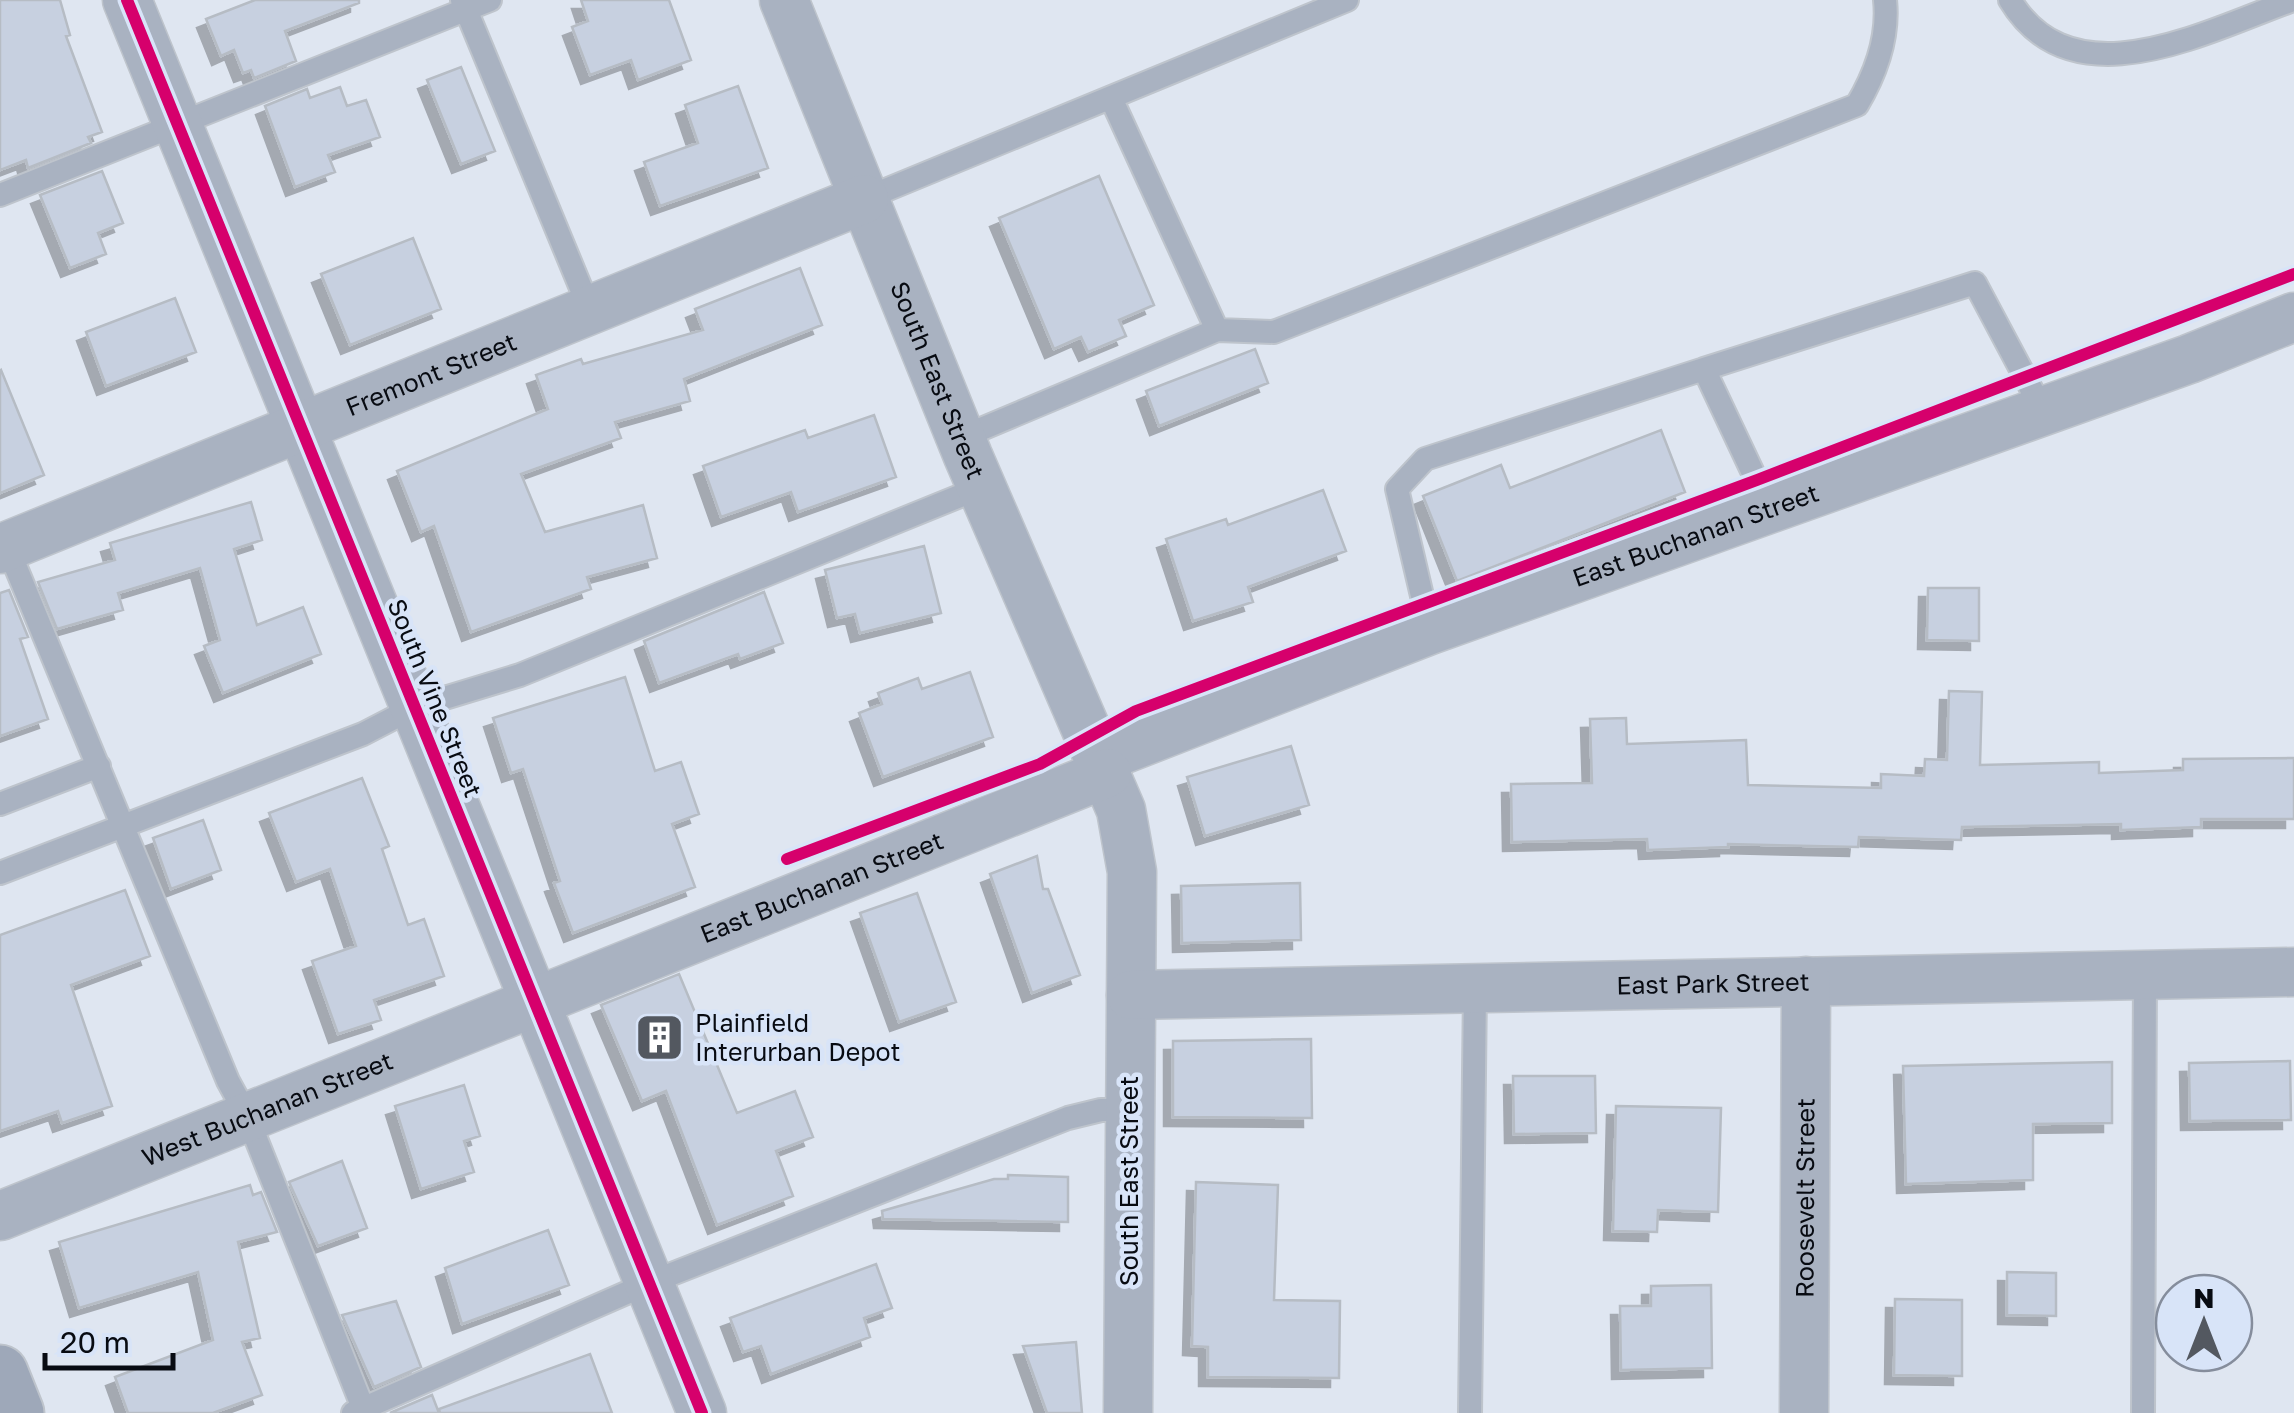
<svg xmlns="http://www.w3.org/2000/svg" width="2294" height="1413" viewBox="0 0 2294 1413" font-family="'Golos Text',sans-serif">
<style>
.building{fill:#c7d0e0;stroke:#b6bcc4;stroke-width:2.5;filter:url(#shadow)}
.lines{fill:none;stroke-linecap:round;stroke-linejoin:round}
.lane-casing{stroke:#bec4cc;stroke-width:26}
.street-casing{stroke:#bec4cc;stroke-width:51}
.secondary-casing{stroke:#bec4cc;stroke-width:59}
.lane{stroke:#a9b2c1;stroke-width:22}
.street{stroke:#a9b2c1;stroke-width:48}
.secondary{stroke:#9ea8b9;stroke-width:55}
.cycleway-casing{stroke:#d8e4f8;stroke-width:19}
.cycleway{stroke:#d6006c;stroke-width:12}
.labels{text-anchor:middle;stroke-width:9;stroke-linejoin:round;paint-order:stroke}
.street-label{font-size:25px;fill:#080b12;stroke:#d8e4f8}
.poi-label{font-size:25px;fill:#080b12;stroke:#d8e4f8;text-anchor:start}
</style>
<defs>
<filter id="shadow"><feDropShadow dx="-9" dy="9" stdDeviation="0" flood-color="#0004"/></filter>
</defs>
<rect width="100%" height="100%" fill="#dfe6f1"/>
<path class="building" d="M 0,0 L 60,0 L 70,35 L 66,36 L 102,132 L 88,137 L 91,143 L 28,168 L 26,160 L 0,170 Z
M 255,0 L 359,0 L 359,3 L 285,31 L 296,61 L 254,78 L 251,70 L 243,73 L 234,50 L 221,56 L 206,19 Z
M 581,0 L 669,0 L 691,60 L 638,80 L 631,60 L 590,75 L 572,27 L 588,21 Z
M 461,67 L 495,151 L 461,164 L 427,80 Z
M 738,86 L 768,168 L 660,206 L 644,162 L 698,143 L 685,105 Z
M 340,87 L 347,106 L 366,100 L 380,137 L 328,155 L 335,172 L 295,187 L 265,106 L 307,89 L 310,98 Z
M 102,171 L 123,223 L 98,233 L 106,254 L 70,268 L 40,195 Z
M 1099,176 L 1154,305 L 1119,320 L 1126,336 L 1088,352 L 1081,337 L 1054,349 L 999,218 Z
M 413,238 L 441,309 L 350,345 L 321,274 Z
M 800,268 L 822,325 L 684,379 L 690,401 L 615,422 L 621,438 L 521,474 L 545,532 L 643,505 L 657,558 L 587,577 L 591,589 L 471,632 L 434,526 L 421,532 L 397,471 L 548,409 L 536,375 L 581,359 L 583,364 L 703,330 L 695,309 Z
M 175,298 L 196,352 L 106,386 L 86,332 Z
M 1255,349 L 1268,383 L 1159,426 L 1146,391 Z
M 1,370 L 44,475 L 0,493 L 0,371 Z
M 874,415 L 896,477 L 798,512 L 791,492 L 721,517 L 703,466 L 805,430 L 808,438 Z
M 1661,430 L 1685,492 L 1457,581 L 1423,496 L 1501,465 L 1510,488 Z
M 1323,490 L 1346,551 L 1248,587 L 1253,602 L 1193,621 L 1166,539 L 1226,519 L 1228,525 Z
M 251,502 L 262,540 L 234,549 L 257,625 L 303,607 L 321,654 L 223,693 L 204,646 L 220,640 L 200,568 L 118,593 L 123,610 L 57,629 L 38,582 L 115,560 L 110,543 Z
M 924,546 L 941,613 L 860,633 L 855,614 L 837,618 L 825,570 Z
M 1928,588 L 1979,588 L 1979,641 L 1927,640 Z
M 9,590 L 28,637 L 20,639 L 48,719 L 0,736 L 0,593 Z
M 764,592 L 783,643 L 740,659 L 738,654 L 659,683 L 644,641 Z
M 970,672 L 993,737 L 883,777 L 859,713 L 882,704 L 878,693 L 918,678 L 922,689 Z
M 625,677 L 655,771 L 681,762 L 699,814 L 672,824 L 695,887 L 573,933 L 554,883 L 560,881 L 523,769 L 511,773 L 493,718 Z
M 1949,691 L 1982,692 L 1980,765 L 2099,762 L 2099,773 L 2183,770 L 2183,759 L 2294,758 L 2294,819 L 2201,819 L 2201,827 L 2121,830 L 2121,824 L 1962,827 L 1961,840 L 1859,837 L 1858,847 L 1728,844 L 1728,847 L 1648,850 L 1647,839 L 1512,842 L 1511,784 L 1592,783 L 1590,719 L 1626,718 L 1627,744 L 1746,740 L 1748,785 L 1881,788 L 1881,774 L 1924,776 L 1925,759 L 1947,760 Z
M 1291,746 L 1309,805 L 1205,836 L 1187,777 Z
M 362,778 L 389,846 L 382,849 L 408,925 L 424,919 L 444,976 L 374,1000 L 381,1020 L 338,1034 L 312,961 L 356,946 L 330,869 L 296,882 L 269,813 Z
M 203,820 L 221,870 L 171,889 L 153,838 Z
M 1037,856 L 1043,889 L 1048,889 L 1080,975 L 1032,993 L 990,874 Z
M 1300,883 L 1301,940 L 1182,943 L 1181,886 Z
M 125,890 L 150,956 L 71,985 L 112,1106 L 62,1123 L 58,1111 L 0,1131 L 0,935 Z
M 917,893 L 956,1002 L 899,1022 L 860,913 Z
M 679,974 L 737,1113 L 795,1091 L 813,1137 L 776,1151 L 793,1196 L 717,1225 L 666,1091 L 642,1101 L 601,1005 Z
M 1311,1039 L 1312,1118 L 1173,1117 L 1173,1041 Z
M 2290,1061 L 2291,1120 L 2190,1121 L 2189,1063 Z
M 2112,1062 L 2112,1123 L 2033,1124 L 2033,1180 L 1906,1184 L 1903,1066 Z
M 1513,1076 L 1595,1076 L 1596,1133 L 1514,1134 Z
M 464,1085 L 480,1136 L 464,1141 L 474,1172 L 421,1189 L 395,1106 Z
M 1616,1106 L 1721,1108 L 1718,1212 L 1658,1210 L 1657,1232 L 1613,1231 Z
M 342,1161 L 367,1228 L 318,1246 L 289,1182 Z
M 1008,1175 L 1068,1177 L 1068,1222 L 883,1219 L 882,1211 L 994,1179 L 1008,1179 Z
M 1196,1182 L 1278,1185 L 1274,1300 L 1340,1301 L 1339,1378 L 1208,1377 L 1208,1347 L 1192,1346 Z
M 250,1185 L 253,1195 L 261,1192 L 277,1232 L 238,1242 L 260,1338 L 242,1342 L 262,1395 L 213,1413 L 128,1413 L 115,1377 L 213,1340 L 198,1272 L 79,1308 L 59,1242 Z
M 548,1230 L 569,1285 L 462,1324 L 445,1268 Z
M 876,1264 L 892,1308 L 864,1318 L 870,1337 L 771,1374 L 761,1346 L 743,1352 L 730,1318 Z
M 2007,1272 L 2056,1273 L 2056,1316 L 2007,1315 Z
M 1711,1285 L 1712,1368 L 1621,1370 L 1620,1306 L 1651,1306 L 1651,1286 Z
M 1895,1299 L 1962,1300 L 1962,1376 L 1894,1375 Z
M 396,1301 L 421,1367 L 374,1387 L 342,1315 Z
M 1076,1342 L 1082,1413 L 1047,1413 L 1023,1346 Z
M 590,1354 L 612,1413 L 440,1413 L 439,1409 Z
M 432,1395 L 439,1413 L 390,1413 Z"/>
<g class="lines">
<defs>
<path id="lane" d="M 462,0 L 590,310
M 2010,0 C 2073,104 2206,31 2293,0
M 1111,98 L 1217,330
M 0,195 L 490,0
M 864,199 L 1347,0
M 1704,369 L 1975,283 L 2043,411
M 960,438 L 1217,330 L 1274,332 L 1857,105 C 1876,73 1889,38 1885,0
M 7,546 L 228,1081 L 247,1116 L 365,1413
M 1430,630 L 1397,489 L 1425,459 L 1704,369 L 1770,509
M 0,804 L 99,766
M 0,873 L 363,734 L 415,707 L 520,675 L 982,487
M 353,1413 L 649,1283 L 1068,1118 L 1101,1110 L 1130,1110
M 1470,1413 L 1475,988
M 2143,1413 L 2145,975"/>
<g id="street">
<path d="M 127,0 L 702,1413"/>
<path id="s1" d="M 784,0 L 968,456 L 1121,810 L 1132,872 L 1128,1413"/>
<path id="s2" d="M 0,549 L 864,199"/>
<path id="s3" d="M 1101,758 L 1430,630 L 2189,359 L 2294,317"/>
<path id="s4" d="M 1131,995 L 2294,972"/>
<path id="s5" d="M 0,1216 L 1107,773"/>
<path id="s6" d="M 1804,1413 L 1806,981"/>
</g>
<path id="secondary" d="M 0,1373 L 16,1413"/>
</defs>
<use href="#lane" class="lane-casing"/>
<use href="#street" class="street-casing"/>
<use href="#secondary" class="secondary-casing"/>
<use href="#lane" class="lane"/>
<use href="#street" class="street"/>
<use href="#secondary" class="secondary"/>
<defs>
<path id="cycleway" d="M 127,0 L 702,1413
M 787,859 L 1040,764 L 1136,711 L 1757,480 L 2294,274"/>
</defs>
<use href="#cycleway" class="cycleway-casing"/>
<use href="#cycleway" class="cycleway"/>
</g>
<defs>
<symbol id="building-square" viewBox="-11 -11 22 22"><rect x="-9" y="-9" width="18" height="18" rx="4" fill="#535860" stroke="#d8e4f8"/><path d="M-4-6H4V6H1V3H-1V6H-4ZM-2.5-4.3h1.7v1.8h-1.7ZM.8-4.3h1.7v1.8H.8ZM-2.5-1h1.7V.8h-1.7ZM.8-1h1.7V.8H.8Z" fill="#fff"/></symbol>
</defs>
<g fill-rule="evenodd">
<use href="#building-square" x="632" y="1010" width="55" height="55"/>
</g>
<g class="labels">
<g class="street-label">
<text dy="9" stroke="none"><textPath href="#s2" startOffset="465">Fremont Street</textPath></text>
<text dy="9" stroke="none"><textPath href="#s1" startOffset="410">South East Street</textPath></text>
<text dy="9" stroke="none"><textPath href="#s3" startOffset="635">East Buchanan Street</textPath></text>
<text transform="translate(435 698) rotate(68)" y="9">South Vine Street</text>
<text dy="9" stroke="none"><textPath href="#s5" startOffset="885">East Buchanan Street</textPath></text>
<text dy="9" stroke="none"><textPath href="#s4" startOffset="582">East Park Street</textPath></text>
<text dy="9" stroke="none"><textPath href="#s5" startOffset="288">West Buchanan Street</textPath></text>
<text transform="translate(1129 1181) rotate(-90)" y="9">South East Street</text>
<text dy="9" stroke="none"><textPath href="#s6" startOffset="215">Roosevelt Street</textPath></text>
</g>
<g class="poi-label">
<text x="695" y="1032">Plainfield<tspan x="695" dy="29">Interurban Depot</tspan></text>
</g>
</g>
<g transform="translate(2204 1323)"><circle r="48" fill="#d8e4f8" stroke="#858d9c" stroke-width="2.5"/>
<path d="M0-8L18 38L0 25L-18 38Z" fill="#535860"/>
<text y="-15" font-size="28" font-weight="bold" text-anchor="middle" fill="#080b12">N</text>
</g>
<path d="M45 1353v15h128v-15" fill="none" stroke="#080b12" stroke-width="5"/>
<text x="60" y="1353" font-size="30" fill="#080b12" stroke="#d8e4f8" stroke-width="8" paint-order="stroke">20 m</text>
</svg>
